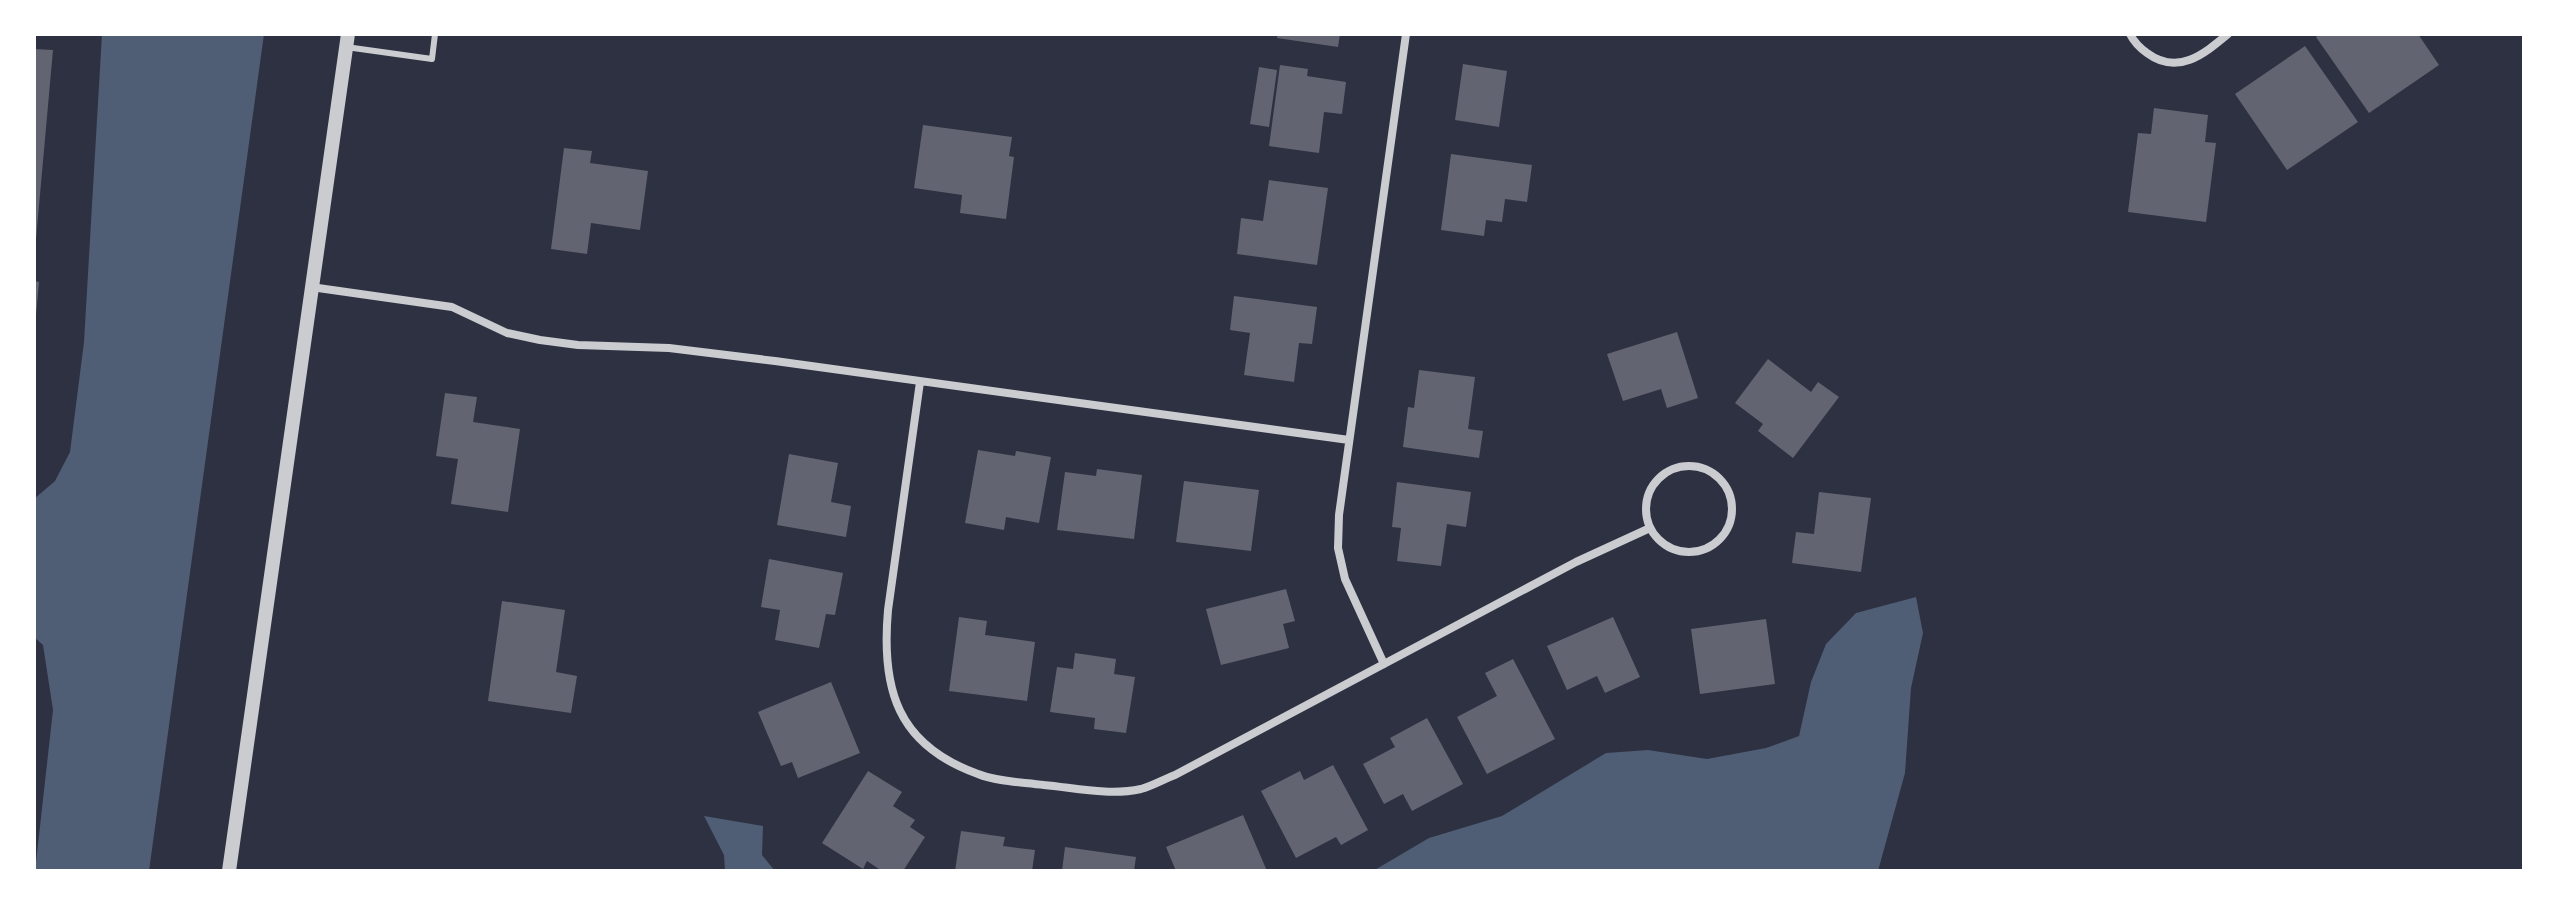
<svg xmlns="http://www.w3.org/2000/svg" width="2558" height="905" viewBox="0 0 2558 905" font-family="'PT Sans',sans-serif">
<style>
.water{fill:#4f5d75}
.building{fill:#626471}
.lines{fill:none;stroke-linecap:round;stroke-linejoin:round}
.service{stroke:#caccd0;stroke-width:6}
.minor{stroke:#caccd0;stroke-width:8}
.tertiary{stroke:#caccd0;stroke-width:14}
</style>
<rect width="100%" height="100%" fill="#2d3142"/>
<path class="water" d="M 102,34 L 264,34 L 149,871 L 35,871 L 53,710 L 43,645 L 34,637 L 34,499 L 55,481 L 70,452 L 84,342 Z
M 1916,597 L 1923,633 L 1911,688 L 1905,773 L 1878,871 L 1373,871 L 1429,838 L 1502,816 L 1606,753 L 1648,750 L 1707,759 L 1766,748 L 1799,736 L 1811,682 L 1826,644 L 1856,613 Z
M 704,816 L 763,826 L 762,855 L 775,871 L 725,871 L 724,855 Z"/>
<path class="building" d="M 1278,34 L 1340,34 L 1338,47 L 1277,38 Z
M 2320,34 L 2418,34 L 2439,65 L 2369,113 L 2316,37 Z
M 2305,46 L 2358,122 L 2287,170 L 2235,94 Z
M 34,49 L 53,50 L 36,239 L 34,239 Z
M 1463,64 L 1507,71 L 1499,127 L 1455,120 Z
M 1280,65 L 1308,69 L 1307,76 L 1346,82 L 1342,114 L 1324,112 L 1319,153 L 1269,146 Z
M 1259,67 L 1277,70 L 1269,127 L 1250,124 Z
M 2154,108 L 2208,115 L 2205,142 L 2216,143 L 2206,222 L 2128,212 L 2138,133 L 2151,134 Z
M 923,125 L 1012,137 L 1009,156 L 1014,157 L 1006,219 L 960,213 L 962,195 L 914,188 Z
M 564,148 L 592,151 L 590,163 L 648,171 L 640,230 L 591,223 L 587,254 L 551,249 Z
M 1451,154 L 1532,165 L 1527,202 L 1505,199 L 1502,222 L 1486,220 L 1484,236 L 1441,230 Z
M 1269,180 L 1328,188 L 1317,265 L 1237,254 L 1241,218 L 1263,221 Z
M 34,281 L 39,282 L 36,315 L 34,315 Z
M 1234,296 L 1317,307 L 1312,344 L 1299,343 L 1294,382 L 1244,375 L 1250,333 L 1230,330 Z
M 1677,332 L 1698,398 L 1667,408 L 1661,389 L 1623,401 L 1607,354 Z
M 1768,359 L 1811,392 L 1818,382 L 1839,397 L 1793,458 L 1758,431 L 1763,424 L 1735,403 Z
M 1419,370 L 1475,377 L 1468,429 L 1483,431 L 1479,458 L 1403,447 L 1408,407 L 1414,408 Z
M 445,393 L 477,397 L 473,422 L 520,429 L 508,512 L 451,504 L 458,459 L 436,456 Z
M 978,450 L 1015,456 L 1016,451 L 1051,457 L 1039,523 L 1006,517 L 1004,530 L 965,523 Z
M 789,454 L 838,463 L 831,502 L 851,506 L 846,537 L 777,525 Z
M 1097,469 L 1142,475 L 1134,539 L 1057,530 L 1065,472 L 1096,476 Z
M 1184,481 L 1259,490 L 1251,551 L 1176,542 Z
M 1397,482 L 1471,492 L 1466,527 L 1447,524 L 1441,566 L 1397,561 L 1401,528 L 1392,527 Z
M 1819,492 L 1871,498 L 1861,572 L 1792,563 L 1796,532 L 1814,534 Z
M 769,559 L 843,573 L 835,615 L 826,614 L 819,648 L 775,640 L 780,610 L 761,607 Z
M 1286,589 L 1295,621 L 1283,624 L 1289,648 L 1221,665 L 1206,609 Z
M 502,601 L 565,610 L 556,672 L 577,676 L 571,713 L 488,701 Z
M 959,617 L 987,621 L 985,635 L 1035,642 L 1027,701 L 949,691 Z
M 1613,617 L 1640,677 L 1605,693 L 1597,676 L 1567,690 L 1547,646 Z
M 1766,619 L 1775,684 L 1700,694 L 1691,629 Z
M 1075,653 L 1116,659 L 1114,674 L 1135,677 L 1126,733 L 1094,729 L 1095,718 L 1050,712 L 1057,667 L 1073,669 Z
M 1513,659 L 1555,739 L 1487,774 L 1457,717 L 1497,696 L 1485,673 Z
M 831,682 L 860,753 L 798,778 L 792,762 L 781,766 L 758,712 Z
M 1427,718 L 1463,784 L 1412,811 L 1403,794 L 1384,804 L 1363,764 L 1395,747 L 1390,738 Z
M 1333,765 L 1368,830 L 1341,845 L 1336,837 L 1296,858 L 1261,791 L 1300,771 L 1304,780 Z
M 868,771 L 902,792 L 893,806 L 915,820 L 910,827 L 925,837 L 903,871 L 882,871 L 867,861 L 863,869 L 822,843 Z
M 1243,815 L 1267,871 L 1176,871 L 1166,847 Z
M 961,831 L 1005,837 L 1003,846 L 1035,850 L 1032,871 L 955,871 Z
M 1065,847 L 1136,857 L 1134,871 L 1062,871 Z"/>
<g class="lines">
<path class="service" d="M 346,47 L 432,59 L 435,34"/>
<path class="minor" d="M 2130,34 C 2134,42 2140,48 2147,53 C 2178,76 2204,54 2228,34
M 311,287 L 452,307 L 507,333 L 540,340 L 578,345 L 669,348 L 775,361 L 1349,440
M 920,382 L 888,610 C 881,689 897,745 978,774 C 998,782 1023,782 1044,785 C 1076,788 1109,796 1141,789 C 1152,786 1164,779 1175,775 L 1576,562 L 1650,528
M1646 509a43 43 0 1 1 86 0a43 43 0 1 1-86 0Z
M 1384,664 L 1345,579 L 1338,548 L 1339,515 L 1406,34"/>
<path class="tertiary" d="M 229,871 L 348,34"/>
</g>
<rect width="2558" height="905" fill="none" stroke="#ffffff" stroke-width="72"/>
</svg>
